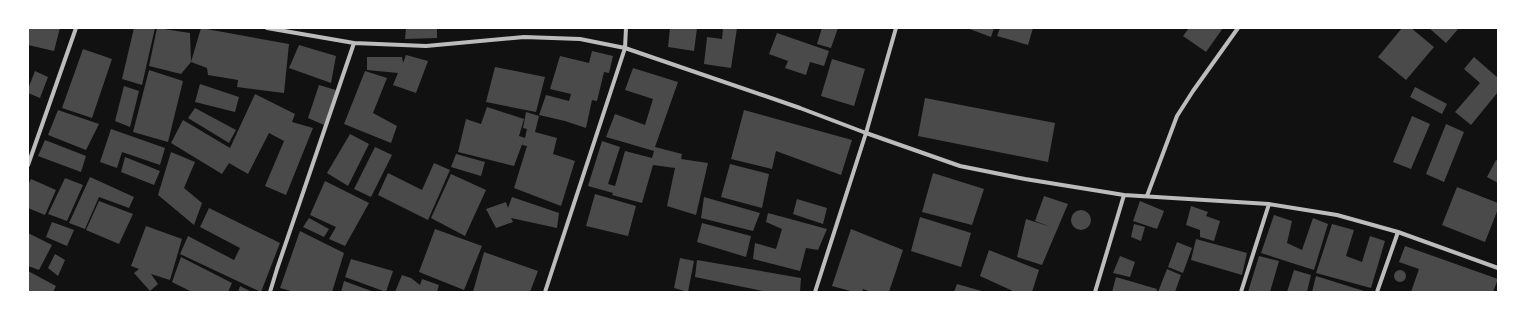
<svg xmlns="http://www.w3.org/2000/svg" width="1526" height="320" viewBox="0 0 1526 320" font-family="'Open Sans',sans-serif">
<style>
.building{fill:#4a4a4a}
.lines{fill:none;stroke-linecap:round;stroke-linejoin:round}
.minor{stroke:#bcbcbc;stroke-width:4}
</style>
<rect width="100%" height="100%" fill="#111"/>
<path class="building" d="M 28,28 L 60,28 L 54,51 L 28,45 Z
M 134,28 L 155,28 L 142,85 L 122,79 Z
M 157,28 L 190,33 L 191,62 L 201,28 L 289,44 L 284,93 L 237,87 L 238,80 L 208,75 L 207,68 L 191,62 L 181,74 L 149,66 Z
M 406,28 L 437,28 L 437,38 L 405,39 Z
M 670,28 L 697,28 L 694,51 L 668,47 Z
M 723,28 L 737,28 L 731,68 L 704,64 L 707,37 L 722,39 Z
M 822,28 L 838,28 L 831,48 L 817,44 Z
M 967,28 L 994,28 L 991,37 Z
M 1000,28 L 1033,28 L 1028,45 L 997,36 Z
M 1189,28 L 1223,28 L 1206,52 L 1183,36 Z
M 1402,28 L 1411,28 L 1434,47 L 1406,80 L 1378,57 Z
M 1429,28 L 1459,28 L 1446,43 Z
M 777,33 L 829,51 L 824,66 L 810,62 L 806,75 L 785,68 L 788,61 L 769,54 Z
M 299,45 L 336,56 L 331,83 L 289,68 Z
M 83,49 L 112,59 L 92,118 L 62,108 Z
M 592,51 L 613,56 L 609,73 L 604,72 L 597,101 L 592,100 L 586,128 L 565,121 L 539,115 L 546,95 L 569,101 L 571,94 L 550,89 L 560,56 L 589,63 Z
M 406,55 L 428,61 L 416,93 L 393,85 L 398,73 L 367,70 L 367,57 L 402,57 L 403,63 Z
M 1474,57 L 1498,78 L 1498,92 L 1471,125 L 1455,112 L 1480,83 L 1464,69 Z
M 832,59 L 865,69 L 854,106 L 821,96 Z
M 495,67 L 545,77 L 536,112 L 486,102 Z
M 633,68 L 678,82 L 655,147 L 682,154 L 681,159 L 708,163 L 696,215 L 667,206 L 675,168 L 653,165 L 642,203 L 612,195 L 613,193 L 588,186 L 602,141 L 620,147 L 608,184 L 615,186 L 625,151 L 652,158 L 654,151 L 606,137 L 615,114 L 645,125 L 653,99 L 625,90 Z
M 149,70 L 183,81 L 168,142 L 133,132 Z
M 35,71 L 48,77 L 40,98 L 28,93 L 28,89 Z
M 365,71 L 387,78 L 373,113 L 397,126 L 391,143 L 344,124 Z
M 200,84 L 239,97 L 235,112 L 195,102 Z
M 319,85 L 336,90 L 324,125 L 308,118 Z
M 124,86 L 139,91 L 130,127 L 115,121 Z
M 1415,87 L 1447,104 L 1442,114 L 1410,97 Z
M 255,94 L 295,114 L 292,122 L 313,128 L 286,195 L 265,186 L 284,141 L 269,133 L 248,174 L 229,163 L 222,174 L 171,143 L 183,120 L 230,148 Z
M 925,98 L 1055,123 L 1048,162 L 918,136 Z
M 487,107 L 524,119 L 519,136 L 525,138 L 527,129 L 523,128 L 526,112 L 539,116 L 535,132 L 557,138 L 553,154 L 575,161 L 561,206 L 514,188 L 527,146 L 522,145 L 524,139 L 514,166 L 458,152 L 466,119 L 481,124 Z
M 195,108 L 236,130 L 229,143 L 188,118 Z
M 58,110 L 99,124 L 86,150 L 48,135 Z
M 744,110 L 852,140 L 841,175 L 776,151 L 772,169 L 731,159 Z
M 1412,116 L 1430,124 L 1411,169 L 1393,162 Z
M 1446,124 L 1464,132 L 1444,182 L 1426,174 Z
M 111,129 L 165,148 L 160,165 L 122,152 L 117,168 L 100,162 Z
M 350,134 L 369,144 L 348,186 L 327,173 Z
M 45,140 L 86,156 L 81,172 L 38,156 Z
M 375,147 L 392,155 L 371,197 L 354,189 Z
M 171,152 L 195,162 L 184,188 L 202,203 L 194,225 L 158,195 Z
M 456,154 L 485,162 L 481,176 L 451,167 Z
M 125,157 L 160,171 L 154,185 L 121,172 Z
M 1496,160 L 1498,161 L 1498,183 L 1487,177 Z
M 434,163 L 450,170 L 428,220 L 378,195 L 388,173 L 422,190 Z
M 730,164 L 769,174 L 762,208 L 721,197 Z
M 933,173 L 984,189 L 972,225 L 922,212 Z
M 451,174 L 486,190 L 465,236 L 431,218 Z
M 90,177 L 134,197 L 129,208 L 99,197 L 85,229 L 69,223 Z
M 65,178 L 83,185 L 67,221 L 48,214 Z
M 31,179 L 56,190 L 45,215 L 28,208 L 28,185 Z
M 325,181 L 369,203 L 345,246 L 329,239 L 336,227 L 310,215 Z
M 1457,187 L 1498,203 L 1498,209 L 1485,242 L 1442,225 Z
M 595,194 L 636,206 L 628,236 L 586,226 Z
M 1044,196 L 1068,204 L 1042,265 L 1017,257 L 1026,219 L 1051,227 L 1035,221 Z
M 512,197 L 559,213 L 557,228 L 511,218 L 513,222 L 496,228 L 486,209 L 506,202 L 508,208 Z
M 704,197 L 760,213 L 753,231 L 701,218 Z
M 797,199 L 827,208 L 823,224 L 793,214 Z
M 99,201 L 133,214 L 119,244 L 86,230 Z
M 1140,201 L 1164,211 L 1157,229 L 1133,221 Z
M 1191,206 L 1208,212 L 1206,216 L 1220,221 L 1214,241 L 1200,237 L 1200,230 L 1186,225 Z
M 209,208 L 280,243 L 261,292 L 180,254 L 188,236 L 234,260 L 240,248 L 200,227 Z
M1071 220a10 10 0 1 1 20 0a10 10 0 1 1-20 0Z
M 768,213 L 827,229 L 818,250 L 806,248 L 800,271 L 753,259 L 755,243 L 776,249 L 782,229 L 766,222 Z
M 1274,215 L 1292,221 L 1287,243 L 1302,250 L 1313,218 L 1328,224 L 1314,270 L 1261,253 Z
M 920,217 L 971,233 L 961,267 L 911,251 Z
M 309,218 L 329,229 L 324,237 L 303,227 Z
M 52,222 L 74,230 L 67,246 L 46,237 Z
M 702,223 L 751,236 L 746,257 L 697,242 Z
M 1134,224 L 1145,227 L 1141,241 L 1131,237 Z
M 1332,224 L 1354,230 L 1346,256 L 1362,262 L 1370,236 L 1385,241 L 1371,288 L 1316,273 Z
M 146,226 L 182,239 L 170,280 L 151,274 L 158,284 L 150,291 L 134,273 L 139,269 L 131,266 Z
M 435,229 L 482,246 L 464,290 L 419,272 Z
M 851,229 L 903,250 L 889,292 L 871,292 L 863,289 L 862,292 L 854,292 L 832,286 Z
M 300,231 L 344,253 L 332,292 L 294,292 L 280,288 Z
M 28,233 L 52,245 L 39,270 L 28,266 Z
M 1196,239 L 1247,253 L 1242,275 L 1191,260 Z
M 1177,242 L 1192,248 L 1183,273 L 1168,267 Z
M 1405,246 L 1498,279 L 1493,292 L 1411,292 L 1419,269 L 1399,262 Z
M 989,250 L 1039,270 L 1032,292 L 1015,292 L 980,276 Z
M 484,252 L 538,271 L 530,292 L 473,292 Z
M 55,254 L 65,260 L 58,276 L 48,268 Z
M 1120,256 L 1135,262 L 1130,277 L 1113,273 Z
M 1259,256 L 1279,261 L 1270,292 L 1248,292 Z
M 181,257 L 232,283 L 228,292 L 192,292 L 172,282 Z
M 680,258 L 694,261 L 688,292 L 674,288 Z
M 351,259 L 393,271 L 386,292 L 345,277 Z
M 697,260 L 801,278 L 800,292 L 768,292 L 695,277 Z
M 1167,269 L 1181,275 L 1175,292 L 1158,292 Z
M1394 276a6 6 0 1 1 12 0a6 6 0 1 1-12 0Z
M 1294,270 L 1311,275 L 1307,292 L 1287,292 Z
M 28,271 L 56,286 L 53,292 L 28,292 Z
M 402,275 L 411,278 L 420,285 L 422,279 L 439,285 L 437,292 L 395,292 Z
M 1316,276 L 1367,292 L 1312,292 Z
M 1116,277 L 1157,289 L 1156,292 L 1112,292 Z
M 344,281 L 374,292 L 341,292 Z
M 957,284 L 985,292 L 954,292 Z
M 240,286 L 252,292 L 238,292 Z"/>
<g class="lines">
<path class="minor" d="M 267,28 L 354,43 L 426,46 L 524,37 L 580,39 L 625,48 L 800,108 L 866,133 L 960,166 L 1025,179 L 1124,195 L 1269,204 L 1337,215 L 1398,232 L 1498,268
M 28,165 L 76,28
M 1147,196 L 1177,116 L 1193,91 L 1238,28
M 270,292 L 277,269 L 354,43
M 545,292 L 625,48 L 626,28
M 815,292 L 866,133 L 896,28
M 1095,292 L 1124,195
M 1241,292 L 1269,204
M 1377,292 L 1398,232"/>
</g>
<rect width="1526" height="320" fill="none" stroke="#ffffff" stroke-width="58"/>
</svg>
